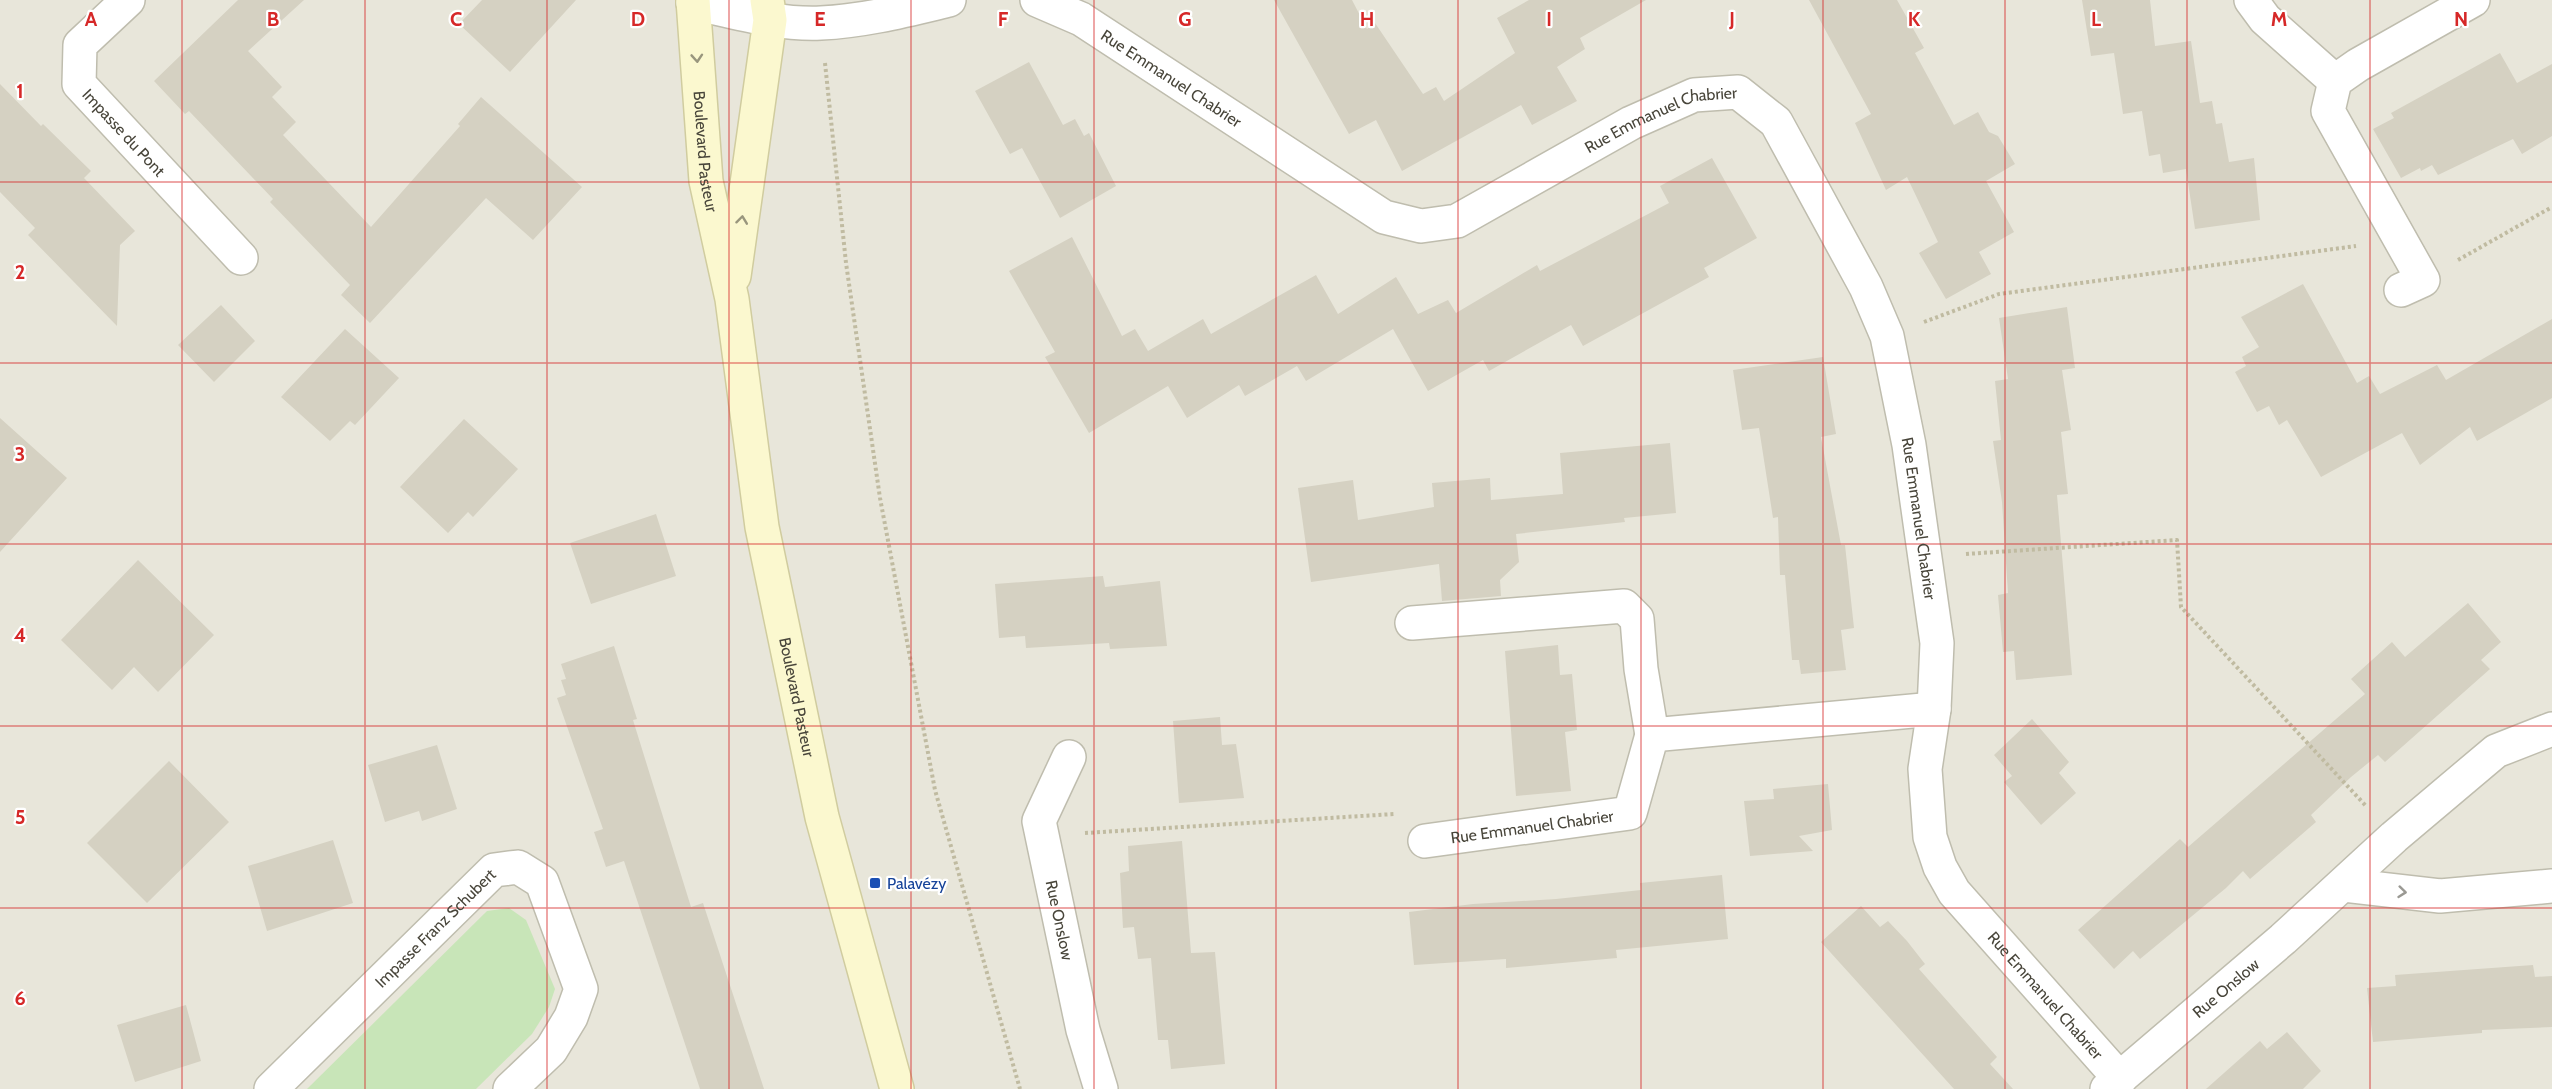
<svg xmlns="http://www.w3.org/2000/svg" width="2552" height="1089" viewBox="0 0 2552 1089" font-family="Cabin,sans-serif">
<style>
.residential{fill:#e8e6da}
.green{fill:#c8e5b8}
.building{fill:#d5d1c2}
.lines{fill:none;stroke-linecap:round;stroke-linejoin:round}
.minor-casing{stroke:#bfbdae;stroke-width:36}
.secondary-casing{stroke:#d0cc9f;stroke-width:36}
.path{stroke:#c0bba1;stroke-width:4;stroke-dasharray:3 3;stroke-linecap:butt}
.minor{stroke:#fff;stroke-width:33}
.secondary{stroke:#fbf8cf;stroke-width:33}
.oneway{stroke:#99967d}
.oneway2{stroke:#9a9993}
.grid{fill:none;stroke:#d62828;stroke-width:1.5;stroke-opacity:0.55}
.transit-dot{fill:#1a4fb4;stroke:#fff;stroke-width:2}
.labels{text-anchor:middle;stroke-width:4.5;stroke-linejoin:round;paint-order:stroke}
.street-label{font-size:16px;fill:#48453a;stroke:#fff}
.transit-label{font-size:16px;fill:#164399;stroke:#fff;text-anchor:start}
.grid-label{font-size:20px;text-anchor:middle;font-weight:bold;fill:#d62828;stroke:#fff;stroke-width:4.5;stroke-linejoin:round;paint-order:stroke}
</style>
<rect width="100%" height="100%" fill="#f4f3eb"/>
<path class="residential" d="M 0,0 L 2552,0 L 2552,1089 L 0,1089 Z"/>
<path class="green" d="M 509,908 L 526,920 L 555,989 L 549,1007 L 532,1034 L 476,1089 L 307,1089 L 487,911 Z"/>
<path class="building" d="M 238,0 L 304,0 L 248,51 L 282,87 L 272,97 L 296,122 L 283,135 L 371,227 L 460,126 L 458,124 L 481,97 L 582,187 L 533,240 L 486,198 L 370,323 L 341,295 L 350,285 L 270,202 L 273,199 L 189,111 L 185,114 L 154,81 Z
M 482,0 L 576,0 L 510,72 L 459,24 Z
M 1274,0 L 1352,0 L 1367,29 L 1375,23 L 1423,94 L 1436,87 L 1444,101 L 1515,53 L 1497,18 L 1529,0 L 1646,0 L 1580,38 L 1585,49 L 1557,67 L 1577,101 L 1532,125 L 1521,105 L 1402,171 L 1376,120 L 1349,134 Z
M 1809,0 L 1897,0 L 1924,48 L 1915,53 L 1954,125 L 1978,112 L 1989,132 L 1998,136 L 2015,164 L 1986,181 L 2014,232 L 1979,252 L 1991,274 L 1946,299 L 1919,253 L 1938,242 L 1907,177 L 1886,190 L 1855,123 L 1871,114 Z
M 2082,0 L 2150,0 L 2155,46 L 2191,41 L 2200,103 L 2212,101 L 2216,124 L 2222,123 L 2229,162 L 2254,158 L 2260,220 L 2195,229 L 2186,169 L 2163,173 L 2160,154 L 2149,156 L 2142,111 L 2123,114 L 2114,53 L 2091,56 Z
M 2500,53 L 2517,83 L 2552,64 L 2552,136 L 2522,154 L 2513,139 L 2438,175 L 2432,165 L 2421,171 L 2420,168 L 2401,178 L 2373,129 L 2394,118 L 2391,113 Z
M 1029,62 L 1063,125 L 1075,119 L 1084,136 L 1089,133 L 1116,186 L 1060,218 L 1022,148 L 1010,154 L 975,91 Z
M 0,84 L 41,126 L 43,124 L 91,171 L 84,178 L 135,231 L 120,245 L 117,326 L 28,235 L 35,228 L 0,192 Z
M 1712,158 L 1757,238 L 1704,268 L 1709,277 L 1583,346 L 1571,325 L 1489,371 L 1483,360 L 1428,391 L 1393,329 L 1306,381 L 1297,366 L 1245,396 L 1239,385 L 1187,418 L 1168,386 L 1089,433 L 1045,357 L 1055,352 L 1009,271 L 1072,237 L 1122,336 L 1135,329 L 1148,351 L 1203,319 L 1211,334 L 1316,275 L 1338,314 L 1396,277 L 1418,314 L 1448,300 L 1456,313 L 1537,265 L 1540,271 L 1669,203 L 1660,186 Z
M 2303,284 L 2357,383 L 2369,376 L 2380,394 L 2437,365 L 2446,380 L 2552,319 L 2552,398 L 2477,441 L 2470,427 L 2420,465 L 2402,433 L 2321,477 L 2287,420 L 2279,425 L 2269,406 L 2257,412 L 2235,372 L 2246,366 L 2242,357 L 2259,347 L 2241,317 Z
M 221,305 L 255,341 L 214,382 L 178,345 Z
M 2067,307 L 2075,368 L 2062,370 L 2071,430 L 2061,432 L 2068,494 L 2057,495 L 2072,675 L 2016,680 L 2014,651 L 2003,652 L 1998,595 L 2008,593 L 2002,502 L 1993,441 L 2001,440 L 1995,381 L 2008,379 L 1999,318 Z
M 345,329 L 399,378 L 355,425 L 350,421 L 330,441 L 281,397 Z
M 1823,357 L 1836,434 L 1821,437 L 1841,545 L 1845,545 L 1854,628 L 1841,630 L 1846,670 L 1801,674 L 1799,660 L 1792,660 L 1785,575 L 1780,575 L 1778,517 L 1773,518 L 1759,428 L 1742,430 L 1733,370 Z
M 0,418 L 67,478 L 0,552 Z
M 464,419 L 518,469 L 473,517 L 468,512 L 448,533 L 400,487 Z
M 1670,443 L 1676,513 L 1624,518 L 1625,522 L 1516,534 L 1519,562 L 1500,580 L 1501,596 L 1442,601 L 1439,564 L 1311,582 L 1298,488 L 1353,480 L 1358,520 L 1434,507 L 1432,483 L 1490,478 L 1491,500 L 1563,494 L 1560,453 Z
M 656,514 L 676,576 L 591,604 L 570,543 Z
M 138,560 L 214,635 L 158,692 L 134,667 L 112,690 L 61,640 Z
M 1103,576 L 1105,587 L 1160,581 L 1167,646 L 1110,649 L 1109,643 L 1026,648 L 1025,636 L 999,638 L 995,584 Z
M 2468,603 L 2501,642 L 2481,660 L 2490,669 L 2385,762 L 2378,755 L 2351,777 L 2311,815 L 2316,822 L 2250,879 L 2243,871 L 2226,888 L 2140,959 L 2133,951 L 2114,969 L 2078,930 L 2180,839 L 2188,847 L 2365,694 L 2351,679 L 2392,642 L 2405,657 Z
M 1558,645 L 1560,675 L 1572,674 L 1577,730 L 1565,732 L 1571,791 L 1516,796 L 1505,651 Z
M 614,646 L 637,719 L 633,720 L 691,907 L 703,903 L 764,1089 L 700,1089 L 624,861 L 606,867 L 594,832 L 603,829 L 557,698 L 566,695 L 561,680 L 566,679 L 561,664 Z
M 1220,717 L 1222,745 L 1236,744 L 1244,798 L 1179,803 L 1173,721 Z
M 2032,719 L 2069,762 L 2059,773 L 2076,793 L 2041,825 L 2004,782 L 2012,776 L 1994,755 Z
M 437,745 L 457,809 L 422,821 L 419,811 L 385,822 L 368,765 Z
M 169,761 L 229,822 L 147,903 L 87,843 Z
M 1828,784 L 1832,830 L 1799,836 L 1813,851 L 1750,856 L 1744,801 L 1774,799 L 1773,789 Z
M 333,840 L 353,903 L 267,931 L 248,866 Z
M 1182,841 L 1191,953 L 1215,952 L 1225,1064 L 1171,1069 L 1168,1040 L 1158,1040 L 1151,958 L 1138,959 L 1134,927 L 1123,928 L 1120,873 L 1129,871 L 1128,846 Z
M 1722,875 L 1728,939 L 1616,950 L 1617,958 L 1506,968 L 1506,959 L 1414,965 L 1409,912 L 1473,904 L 1556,899 L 1641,890 L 1640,883 Z
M 1861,906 L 1880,927 L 1888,921 L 1907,941 L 1925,964 L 1919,969 L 1997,1057 L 1990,1064 L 2013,1089 L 1954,1089 L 1821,942 Z
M 2533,965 L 2535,977 L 2552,976 L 2552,1027 L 2482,1030 L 2482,1033 L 2373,1042 L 2367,988 L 2396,986 L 2395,975 Z
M 186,1005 L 201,1061 L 135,1082 L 117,1025 Z
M 2287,1032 L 2321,1071 L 2303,1089 L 2206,1089 L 2260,1041 L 2267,1049 Z"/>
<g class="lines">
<defs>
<g id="minor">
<path id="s1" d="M 128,0 L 80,45 L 79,84 L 241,258"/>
<path id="s2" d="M 1037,0 L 1081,19 L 1384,217 L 1421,226 L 1457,221 L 1631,123 L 1694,95 L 1738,92 L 1776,122 L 1866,287 L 1887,336 L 1909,445 L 1937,643 L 1934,709 L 1925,769 L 1930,837 L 1940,867 L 1954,892 L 2120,1079"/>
<path d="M 2251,0 L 2265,19 L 2335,81"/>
<path d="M 693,3 C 735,12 778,25 821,23 C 865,21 907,10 949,0"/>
<path d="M 2401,290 L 2423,280 L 2328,111 L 2335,81 L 2358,65 L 2473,0"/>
<path d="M 1412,623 L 1624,606 L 1637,619 L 1641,669 L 1652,735"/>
<path id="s3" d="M 1069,757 L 1039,821 L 1083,1030 L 1101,1089"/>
<path id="s4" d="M 1425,841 L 1630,813 L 1652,735 L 1934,709"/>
<path d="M 2344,885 L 2440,896 L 2552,886"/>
<path id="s5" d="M 271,1089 L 494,870 L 518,867 L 542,882 L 581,989 L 571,1017 L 551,1050 L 510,1089"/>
<path id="s6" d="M 2107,1089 L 2283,939 L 2394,837 L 2496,751 L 2552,729"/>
</g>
<g id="secondary">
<path id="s7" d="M 693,0 L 706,181 L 732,299 L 762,527 L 822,817 L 897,1089"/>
<path d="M 734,276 L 770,20 L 767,0"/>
</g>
</defs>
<use href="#minor" class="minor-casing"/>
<use href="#secondary" class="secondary-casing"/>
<path class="path" d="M 825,63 L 846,263 L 880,498 L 935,790 L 1020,1089
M 2458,260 L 2552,207
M 1924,322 L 1999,294 L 2356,246
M 1966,554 L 2177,540 L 2181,607 L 2366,806
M 1085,833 L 1394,814"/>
<use href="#minor" class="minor"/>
<use href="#secondary" class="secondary"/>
</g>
<defs><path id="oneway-chevron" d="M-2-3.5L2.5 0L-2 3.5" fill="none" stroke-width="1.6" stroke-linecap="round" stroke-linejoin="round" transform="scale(1.5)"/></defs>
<g class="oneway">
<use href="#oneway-chevron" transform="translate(697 58) rotate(86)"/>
<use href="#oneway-chevron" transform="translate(742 220) rotate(-83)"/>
</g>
<use class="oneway2" href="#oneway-chevron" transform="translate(2402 892) rotate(6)"/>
<path class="grid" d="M 182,0 L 182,1089M 365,0 L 365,1089M 547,0 L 547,1089M 729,0 L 729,1089M 911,0 L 911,1089M 1094,0 L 1094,1089M 1276,0 L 1276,1089M 1458,0 L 1458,1089M 1641,0 L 1641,1089M 1823,0 L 1823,1089M 2005,0 L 2005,1089M 2187,0 L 2187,1089M 2370,0 L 2370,1089M 0,182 L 2552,182M 0,363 L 2552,363M 0,544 L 2552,544M 0,726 L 2552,726M 0,908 L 2552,908"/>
<rect class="transit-dot" x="869" y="877" width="12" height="12" rx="3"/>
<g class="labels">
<g class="street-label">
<text dy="6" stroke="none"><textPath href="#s2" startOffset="156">Rue Emmanuel Chabrier</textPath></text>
<text dy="6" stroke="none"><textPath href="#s2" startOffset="714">Rue Emmanuel Chabrier</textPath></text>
<text dy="6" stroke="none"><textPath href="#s1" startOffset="171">Impasse du Pont</textPath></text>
<text dy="6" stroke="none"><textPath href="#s7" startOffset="152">Boulevard Pasteur</textPath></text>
<text dy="6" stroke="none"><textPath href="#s2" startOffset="1272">Rue Emmanuel Chabrier</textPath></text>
<text dy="6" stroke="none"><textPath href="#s7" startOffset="706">Boulevard Pasteur</textPath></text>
<text dy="6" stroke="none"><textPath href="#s4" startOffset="108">Rue Emmanuel Chabrier</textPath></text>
<text dy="6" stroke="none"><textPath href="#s3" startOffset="172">Rue Onslow</textPath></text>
<text dy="6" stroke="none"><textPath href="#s5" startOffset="230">Impasse Franz Schubert</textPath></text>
<text dy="6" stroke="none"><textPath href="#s6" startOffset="156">Rue Onslow</textPath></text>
<text dy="6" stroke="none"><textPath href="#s2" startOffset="1791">Rue Emmanuel Chabrier</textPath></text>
</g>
<g class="transit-label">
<text x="887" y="889">Palavézy</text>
</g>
</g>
<g class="grid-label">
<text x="91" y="26">A</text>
<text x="273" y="26">B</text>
<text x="456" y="26">C</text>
<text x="638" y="26">D</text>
<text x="820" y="26">E</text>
<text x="1003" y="26">F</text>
<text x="1185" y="26">G</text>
<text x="1367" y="26">H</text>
<text x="1549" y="26">I</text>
<text x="1732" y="26">J</text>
<text x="1914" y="26">K</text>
<text x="2096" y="26">L</text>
<text x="2279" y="26">M</text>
<text x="2461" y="26">N</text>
<text x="20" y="98">1</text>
<text x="20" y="279">2</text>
<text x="20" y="461">3</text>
<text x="20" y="642">4</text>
<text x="20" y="824">5</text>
<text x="20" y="1005">6</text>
</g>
</svg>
